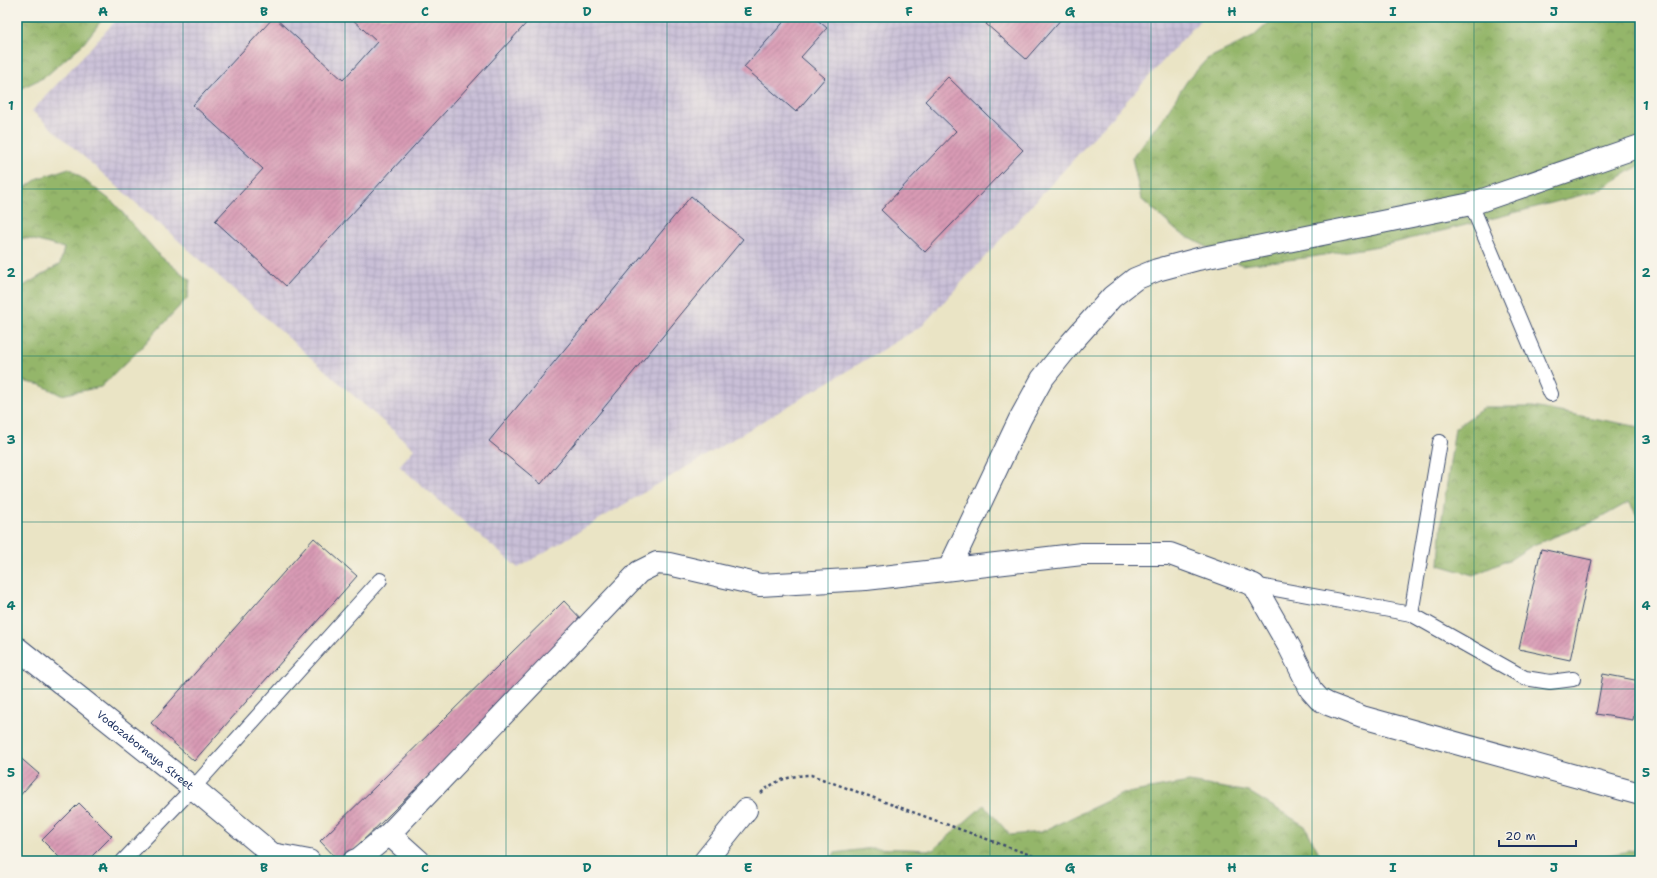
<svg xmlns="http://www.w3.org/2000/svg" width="1657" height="878" viewBox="0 0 1657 878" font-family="'Shantell Sans',sans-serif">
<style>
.industrial{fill:url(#industrial-grid)}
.forest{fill:url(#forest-crowns);stroke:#587264}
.building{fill:url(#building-hatch)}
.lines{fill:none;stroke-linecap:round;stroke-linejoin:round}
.service-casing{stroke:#3a4a6d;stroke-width:16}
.minor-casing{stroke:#3a4a6d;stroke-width:24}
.path{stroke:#3a4a6d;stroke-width:2.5;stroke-dasharray:3 3;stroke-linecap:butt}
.service{stroke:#fff;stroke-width:14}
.minor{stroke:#fff;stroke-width:22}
.grid{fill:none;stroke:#0f766e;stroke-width:1;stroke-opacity:0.55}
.labels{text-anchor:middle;stroke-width:3;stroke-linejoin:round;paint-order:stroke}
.street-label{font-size:11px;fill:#1b2f5e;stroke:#f7f3e8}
.neatline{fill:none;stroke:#0f766e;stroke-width:1.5}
.grid-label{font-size:13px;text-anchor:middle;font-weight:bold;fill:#0f766e}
</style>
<defs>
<pattern id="industrial-grid" width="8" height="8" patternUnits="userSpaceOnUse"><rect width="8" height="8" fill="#c9bfd7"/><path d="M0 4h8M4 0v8" fill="none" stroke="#aca4bb"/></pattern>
<pattern id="forest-crowns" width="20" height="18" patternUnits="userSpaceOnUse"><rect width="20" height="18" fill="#94b66a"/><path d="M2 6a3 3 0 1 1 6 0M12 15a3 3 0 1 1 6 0" fill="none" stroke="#78945a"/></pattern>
<pattern id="building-hatch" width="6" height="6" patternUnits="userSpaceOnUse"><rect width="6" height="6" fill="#d89ab4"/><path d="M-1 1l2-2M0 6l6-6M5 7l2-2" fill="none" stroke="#ae7e96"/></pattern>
</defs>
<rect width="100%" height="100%" fill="#f7f3e8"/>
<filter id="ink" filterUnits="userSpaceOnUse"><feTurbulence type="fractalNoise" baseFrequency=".025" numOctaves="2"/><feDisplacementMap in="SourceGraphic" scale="8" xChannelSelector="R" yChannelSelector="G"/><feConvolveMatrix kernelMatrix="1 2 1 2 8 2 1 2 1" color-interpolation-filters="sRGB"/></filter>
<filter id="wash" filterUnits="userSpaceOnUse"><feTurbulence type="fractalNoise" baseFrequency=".012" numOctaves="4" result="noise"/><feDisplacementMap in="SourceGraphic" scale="16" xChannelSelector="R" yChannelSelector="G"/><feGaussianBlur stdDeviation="0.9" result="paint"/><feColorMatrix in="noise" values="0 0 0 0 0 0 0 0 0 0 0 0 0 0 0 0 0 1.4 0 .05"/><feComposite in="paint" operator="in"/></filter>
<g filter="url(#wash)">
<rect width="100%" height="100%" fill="#eae4c5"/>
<path class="industrial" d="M 119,17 L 1203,17 L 922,326 L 518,568 L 399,466 L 414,449 L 32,111 Z"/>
<path class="forest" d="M 17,17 L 104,17 L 84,43 L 45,77 L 17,90 Z
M 1275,17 L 1640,17 L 1640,165 L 1597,191 L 1502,216 L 1385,245 L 1305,258 L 1242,265 L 1178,232 L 1141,199 L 1132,158 L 1165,115 L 1187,81 L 1207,59 L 1253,37 Z
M 69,168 L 114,203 L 160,256 L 190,280 L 188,297 L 138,351 L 101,387 L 61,395 L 41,385 L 17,380 L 17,290 L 60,264 L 64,248 L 30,239 L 17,238 L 17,193 L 39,178 Z
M 1485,407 L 1533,407 L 1640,427 L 1640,520 L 1629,502 L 1595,521 L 1533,545 L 1511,559 L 1473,575 L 1439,565 L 1442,518 L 1455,428 Z
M 1189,782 L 1249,792 L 1305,826 L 1323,861 L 829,861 L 835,853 L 872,848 L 933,850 L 984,805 L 1010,835 L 1041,832 L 1122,794 Z
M 1640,849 L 1640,861 L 1576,861 Z"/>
<g id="blocks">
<path class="building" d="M 274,17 L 343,80 L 377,42 L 350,17 L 532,17 L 286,286 L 215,221 L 263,169 L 193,105 Z
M 788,17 L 814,17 L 827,28 L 801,57 L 825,78 L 796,112 L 744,67 Z
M 992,17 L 1063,17 L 1026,59 L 986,24 Z
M 948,77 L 1023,150 L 925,252 L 881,210 L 956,131 L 925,101 Z
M 691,196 L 743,239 L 541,484 L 489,441 Z
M 314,538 L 357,576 L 194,761 L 151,723 Z
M 1541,549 L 1592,560 L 1570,660 L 1519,649 Z
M 564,601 L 585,623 L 342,861 L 339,861 L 320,841 Z
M 1603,674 L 1640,681 L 1633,720 L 1596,714 Z
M 17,755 L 39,774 L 17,799 Z
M 79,803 L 112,836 L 87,861 L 63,861 L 42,840 Z"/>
</g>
</g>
<g filter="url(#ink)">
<use href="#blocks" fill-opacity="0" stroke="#3a4a6d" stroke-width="1"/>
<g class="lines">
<defs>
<path id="service" d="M 1471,204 L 1551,394
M 1254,585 L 1411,614 L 1525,678 L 1550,682 L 1573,679
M 1411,614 L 1440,442
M 123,861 L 193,788 L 380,580"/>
<g id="minor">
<path d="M 949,569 L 1020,419 L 1042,379 L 1071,343 L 1112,297 L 1135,279 L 1157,270 L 1198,259 L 1471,204 L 1640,146"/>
<path id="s1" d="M 17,648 L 193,788 L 272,854 L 309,861"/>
<path d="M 389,834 L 419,861"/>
<path d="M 354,861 L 359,859 L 389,834 L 639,572 L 657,563 L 669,564 L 760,585 L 866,579 L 1082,554 L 1170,554 L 1254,585 L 1290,648 L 1311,690 L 1319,699 L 1328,704 L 1362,717 L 1640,794"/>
<path d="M 705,861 L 746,810"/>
</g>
</defs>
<use href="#service" class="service-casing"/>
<use href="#minor" class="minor-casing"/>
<path class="path" d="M 761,793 C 775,780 792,775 811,775 L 1047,861"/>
<use href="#service" class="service"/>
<use href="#minor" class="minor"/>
</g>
</g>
<path class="grid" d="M 183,17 L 183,861M 345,17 L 345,861M 506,17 L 506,861M 667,17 L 667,861M 828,17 L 828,861M 990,17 L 990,861M 1151,17 L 1151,861M 1312,17 L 1312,861M 1474,17 L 1474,861M 17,189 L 1640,189M 17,356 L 1640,356M 17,522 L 1640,522M 17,689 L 1640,689"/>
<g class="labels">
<g class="street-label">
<text dy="4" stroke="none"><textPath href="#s1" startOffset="164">Vodozabornaya Street</textPath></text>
</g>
</g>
<rect width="1657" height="878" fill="none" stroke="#f7f3e8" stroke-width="44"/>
<path d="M1499 840v6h77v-6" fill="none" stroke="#1b2f5e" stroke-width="2"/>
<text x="1505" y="840" font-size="12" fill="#1b2f5e" stroke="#f7f3e8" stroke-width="3" paint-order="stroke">20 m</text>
<rect x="22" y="22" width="1613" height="834" class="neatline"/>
<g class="grid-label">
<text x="103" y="16">A</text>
<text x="264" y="16">B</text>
<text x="425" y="16">C</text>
<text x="587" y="16">D</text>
<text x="748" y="16">E</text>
<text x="909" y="16">F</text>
<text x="1070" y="16">G</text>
<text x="1232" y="16">H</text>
<text x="1393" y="16">I</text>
<text x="1554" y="16">J</text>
<text x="11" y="110">1</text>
<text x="1646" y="110">1</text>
<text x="11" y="277">2</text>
<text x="1646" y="277">2</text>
<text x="11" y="444">3</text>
<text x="1646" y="444">3</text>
<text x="11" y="610">4</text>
<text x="1646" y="610">4</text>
<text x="11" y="777">5</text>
<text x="1646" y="777">5</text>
<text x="103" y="872">A</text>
<text x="264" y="872">B</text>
<text x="425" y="872">C</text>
<text x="587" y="872">D</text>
<text x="748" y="872">E</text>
<text x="909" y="872">F</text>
<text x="1070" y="872">G</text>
<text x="1232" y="872">H</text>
<text x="1393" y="872">I</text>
<text x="1554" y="872">J</text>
</g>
</svg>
